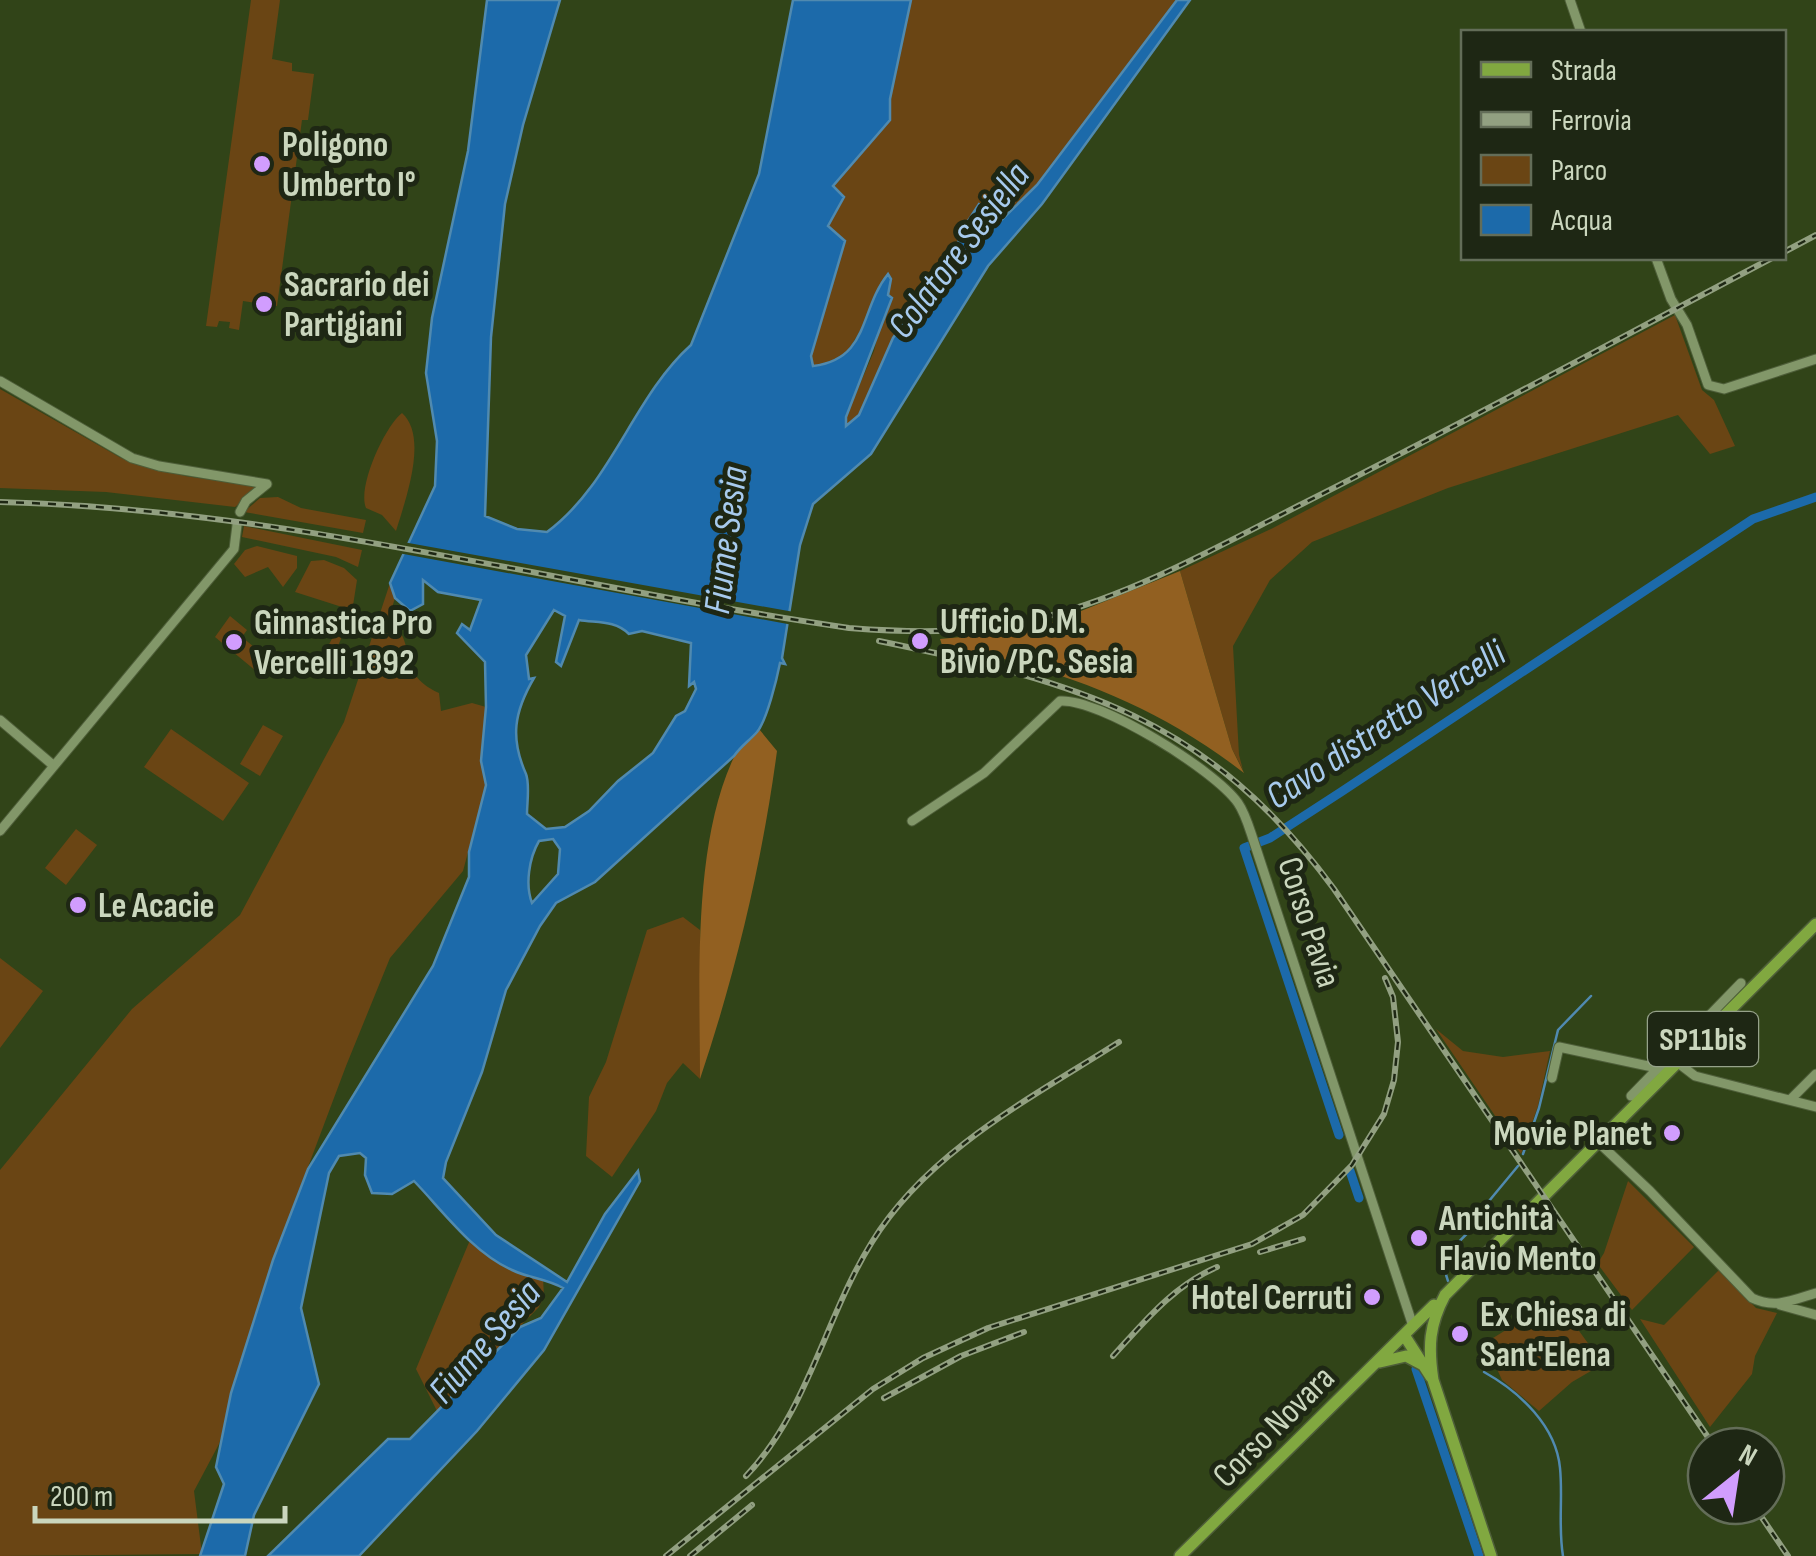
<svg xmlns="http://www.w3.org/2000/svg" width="1816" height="1556" viewBox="0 0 1816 1556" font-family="'Sofia Sans Condensed',sans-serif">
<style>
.green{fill:#6a4514}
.forest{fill:#926021}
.water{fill:#1c6aaa;stroke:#508ab0;stroke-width:2.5;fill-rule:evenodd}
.pier{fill:#314418}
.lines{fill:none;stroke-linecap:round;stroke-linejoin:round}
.stream{stroke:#508ab0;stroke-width:2.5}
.canal{stroke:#1c6aaa;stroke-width:9}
.minor-casing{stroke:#4e5e39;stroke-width:11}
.major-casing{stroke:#4e5e39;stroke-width:14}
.minor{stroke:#829769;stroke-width:9}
.major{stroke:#81a840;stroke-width:11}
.rail-casing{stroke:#92a081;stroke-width:6}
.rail{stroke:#1e2714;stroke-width:2.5;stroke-dasharray:8;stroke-linecap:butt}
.poi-dot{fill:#d19dfe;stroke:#1e2714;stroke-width:4}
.labels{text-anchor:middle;stroke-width:10;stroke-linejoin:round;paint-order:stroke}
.shield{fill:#1e2714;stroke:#96a28a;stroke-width:2.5}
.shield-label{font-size:32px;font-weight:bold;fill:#cad6bd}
.poi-label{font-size:35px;font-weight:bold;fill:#cad6bd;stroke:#1e2714;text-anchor:start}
.street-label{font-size:35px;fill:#cad6bd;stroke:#1e2714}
.water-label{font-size:38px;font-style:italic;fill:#a7caed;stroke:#1e2714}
</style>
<rect width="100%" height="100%" fill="#314418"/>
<path class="green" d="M 251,0 L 280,0 L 272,59 L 292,63 L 292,71 L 314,74 L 308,120 L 302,120 L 277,306 L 243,301 L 239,330 L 229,328 L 230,322 L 219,321 L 217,327 L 206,326 Z
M 911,0 L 1177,0 L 1037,186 L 985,233 L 981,241 L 978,236 L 984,225 L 962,230 L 951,265 L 939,275 L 859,415 L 845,426 L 846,417 L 874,351 L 891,279 L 845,356 L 831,364 L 813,367 L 811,357 L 845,241 L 827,226 L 833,186 L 890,120 L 890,99 Z
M 1675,315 L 1702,390 L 1714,400 L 1735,446 L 1710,454 L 1678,415 L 1448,488 L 1312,542 L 1270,580 L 1233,646 L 1239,755 L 1243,770 L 1232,749 L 1180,571 L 1273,528 Z
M 0,389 L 121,458 L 185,476 L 259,487 L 235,507 L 106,492 L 0,488 Z
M 402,413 C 429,437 405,501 396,531 L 382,515 L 366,508 C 357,487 385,426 402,413 Z
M 278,497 L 301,508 L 366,520 L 363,533 L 244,512 L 260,498 Z
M 244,526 L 362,550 L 358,567 L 336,557 L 242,537 Z
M 257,546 L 297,556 L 297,568 L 283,587 L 268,567 L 245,577 L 234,564 L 245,550 Z
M 324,560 L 344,568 L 357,580 L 352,612 L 331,663 L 322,658 L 339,625 L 342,607 L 295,592 L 311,561 Z
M 390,583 L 395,598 L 388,620 C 421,643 392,671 439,693 L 441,711 L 472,703 L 486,707 L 481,761 L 486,785 L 463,871 L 390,958 L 346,1066 L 273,1260 L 219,1444 L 194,1491 L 202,1554 L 0,1556 L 0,1170 L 132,1009 L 240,915 L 344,722 Z
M 230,616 L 247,630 L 242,637 L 268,659 L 274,653 L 279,657 L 262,676 L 215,637 Z
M 263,725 L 283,736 L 260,776 L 240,764 Z
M 171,729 L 249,783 L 223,821 L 144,767 Z
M 76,829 L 97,845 L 66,885 L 45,868 Z
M 683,917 L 700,930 L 700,1079 L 683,1063 L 667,1083 L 656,1111 L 612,1177 L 586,1156 L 589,1097 L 606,1062 L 647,930 Z
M 0,958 L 43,991 L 0,1048 Z
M 1436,1029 L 1463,1051 L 1503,1057 L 1550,1051 L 1538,1106 L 1521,1154 Z
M 1628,1181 L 1694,1247 L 1632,1310 L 1594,1259 L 1599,1261 L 1604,1253 Z
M 470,1240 L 512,1270 L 543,1278 L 544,1296 L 539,1307 L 437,1411 L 416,1369 Z
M 1719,1270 L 1756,1308 L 1777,1313 L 1755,1356 L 1752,1374 L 1710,1427 L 1640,1319 L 1664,1325 Z
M 1556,1299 L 1603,1364 L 1572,1382 L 1539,1411 L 1502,1380 L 1485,1343 Z"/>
<path class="forest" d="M 1180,571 L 1232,749 L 1244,773 C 1151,701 1056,668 942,645 L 940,639 L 1034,630 Z
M 759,729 L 777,751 C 762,863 736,972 700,1079 C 700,982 692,846 734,757 C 740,745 750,739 759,729 Z"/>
<path class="water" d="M 487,0 L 560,0 L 523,125 L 505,204 L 491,337 L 485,516 L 517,529 L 547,532 C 612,484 633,397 691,345 L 759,174 L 793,0 L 911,0 L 890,99 L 890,120 L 833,186 L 844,197 L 828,226 L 845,241 L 811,356 L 813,366 C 870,359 859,310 888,274 L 891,279 L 888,295 L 892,298 L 846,417 L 846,426 L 859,415 L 893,338 L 939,275 L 951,265 L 962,230 L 979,204 L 986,207 L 978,236 L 981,240 L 1037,185 L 1177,0 L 1190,0 L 1042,204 L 988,266 L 871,454 L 813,504 L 800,545 L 782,658 L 785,664 L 780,663 C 777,678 767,720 757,732 C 749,741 741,746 734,756 L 595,882 L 556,903 L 540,926 L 506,990 L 482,1072 L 446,1162 L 443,1178 L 496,1235 L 567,1282 L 605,1214 L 638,1171 L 640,1181 L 544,1350 L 477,1431 L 359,1556 L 268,1556 L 388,1439 L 410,1439 L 520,1327 L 541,1318 L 563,1288 C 547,1279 529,1278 512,1270 C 473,1253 443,1211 414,1181 L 392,1194 L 372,1193 L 365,1175 L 366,1158 L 360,1153 L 339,1156 L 329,1173 L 301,1308 L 319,1384 L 254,1515 L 245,1556 L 200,1556 L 224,1484 L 216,1467 L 231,1393 L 273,1260 L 308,1169 L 433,966 L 469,877 L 469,852 L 486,785 L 481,761 L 486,707 L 485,662 L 457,633 L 462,624 L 470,630 L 481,600 L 438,592 L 423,580 L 423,604 L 410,611 L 395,598 L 390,583 L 435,486 L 437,441 L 426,373 L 432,318 L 468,151 ZM 554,610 L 565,616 L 556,662 L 561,666 L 579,620 C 597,623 615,620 629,634 L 642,631 L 691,643 L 689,686 L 694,682 L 696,689 L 685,711 L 676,716 L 653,753 L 618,781 L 589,811 L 565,827 L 546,829 L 527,814 C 527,803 530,784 526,774 C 510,738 514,712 534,678 L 529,679 L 526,655 ZM 553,839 L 560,849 L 558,874 L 532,903 C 525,885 529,858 539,841 Z"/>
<path class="pier" d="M 403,542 L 794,612 L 793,625 L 398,553 Z"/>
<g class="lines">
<path class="stream" d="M 1523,1154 L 1539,1108 L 1558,1030 L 1591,996
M 1448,1281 C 1436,1253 1472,1231 1488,1214 L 1489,1201 L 1518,1166
M 1484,1372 C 1520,1392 1556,1426 1560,1468 C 1563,1497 1558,1527 1563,1556"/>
<path class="canal" d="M 1339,1135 L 1244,848 L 1270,838 L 1341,792 L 1753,519 L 1816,497
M 1350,1171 L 1359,1198
M 1416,1369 L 1479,1556"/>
<defs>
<path id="minor" d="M 1570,0 L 1581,32
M 1656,258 L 1671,299 L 1687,325 L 1708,385 L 1724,389 L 1816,359
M 0,381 L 132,458 L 159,466 L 267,484
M 240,512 L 246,501 L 267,484
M 0,720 L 54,766
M 912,821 L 984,773 L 1060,701 C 1099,698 1215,770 1238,803 C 1245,813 1249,827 1253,839 L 1413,1326
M 0,831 L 234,549 L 237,525
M 1678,1063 L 1695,1076 L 1816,1107
M 1552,1078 L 1559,1047 L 1662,1069
M 1631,1096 L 1741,983
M 1790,1100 L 1816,1074
M 1598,1142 L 1650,1191 L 1752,1298 C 1775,1309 1793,1300 1816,1293
M 1780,1305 L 1816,1315"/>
<path id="major" d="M 1404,1335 L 1431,1377
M 1380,1362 L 1406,1356 L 1423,1365
M 1180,1556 L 1434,1305
M 1491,1556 L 1433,1380 C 1428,1347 1429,1325 1445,1295 L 1816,924"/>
</defs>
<use href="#minor" class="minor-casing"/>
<use href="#major" class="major-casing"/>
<use href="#minor" class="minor"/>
<use href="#major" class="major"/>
<defs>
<path id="rail" d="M 1784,252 L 1816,235
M 0,502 C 287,509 566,587 849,628 C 915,633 981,634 1045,617 C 1136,593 1219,546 1302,504 C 1460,425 1616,340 1772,258
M 879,641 C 1078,682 1208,717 1334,889 L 1714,1446
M 1260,1252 L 1303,1239
M 1113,1356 C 1145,1321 1173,1286 1217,1267
M 884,1398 L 961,1356 L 1024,1332
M 746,1476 C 808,1411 825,1317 872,1242 C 928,1151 1031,1098 1119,1042
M 1754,1506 L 1788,1556
M 666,1556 L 873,1389 L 923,1358 L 988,1328 L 1252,1244 L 1303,1215 L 1352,1165 L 1384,1114 L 1394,1080 L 1398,1042 L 1393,997 L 1385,978
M 690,1556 L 752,1505"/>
</defs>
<use href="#rail" class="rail-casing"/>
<use href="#rail" class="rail"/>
</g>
<g class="poi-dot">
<circle cx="262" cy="164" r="10"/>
<circle cx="264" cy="304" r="10"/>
<circle cx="920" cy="641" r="10"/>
<circle cx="234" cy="642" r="10"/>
<circle cx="78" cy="905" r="10"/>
<circle cx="1672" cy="1133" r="10"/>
<circle cx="1419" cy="1238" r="10"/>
<circle cx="1372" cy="1297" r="10"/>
<circle cx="1460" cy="1334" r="10"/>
</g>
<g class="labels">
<rect class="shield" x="1648" y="1012" width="110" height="54" rx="8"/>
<g class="shield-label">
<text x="1703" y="1050">SP11bis</text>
</g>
<g class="poi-label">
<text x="282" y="156">Poligono<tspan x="282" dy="40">Umberto I°</tspan></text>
<text x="284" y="296">Sacrario dei<tspan x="284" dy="40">Partigiani</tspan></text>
<text x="940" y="633">Ufficio D.M.<tspan x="940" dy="40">Bivio /P.C. Sesia</tspan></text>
<text x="254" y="634">Ginnastica Pro<tspan x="254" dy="40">Vercelli 1892</tspan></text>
<text x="98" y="917">Le Acacie</text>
<text x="1652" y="1145" text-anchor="end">Movie Planet</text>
<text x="1439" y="1230">Antichità<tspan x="1439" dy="40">Flavio Mento</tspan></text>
<text x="1352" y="1309" text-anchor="end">Hotel Cerruti</text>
<text x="1480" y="1326">Ex Chiesa di<tspan x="1480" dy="40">Sant'Elena</tspan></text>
</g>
<g class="street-label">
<text transform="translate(1310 922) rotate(72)" y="12">Corso Pavia</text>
<text transform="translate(1273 1426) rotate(-45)" y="12">Corso Novara</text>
</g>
<g class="water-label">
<text transform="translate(958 250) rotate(-53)" y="13">Colatore Sesiella</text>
<text transform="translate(725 540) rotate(-83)" y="13">Fiume Sesia</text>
<text transform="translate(1385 724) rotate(-33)" y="13">Cavo distretto Vercelli</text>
<text transform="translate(484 1341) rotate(-49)" y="13">Fiume Sesia</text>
</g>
</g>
<rect x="1461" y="30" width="325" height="230" fill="#1e2714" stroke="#636d58" stroke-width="2.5"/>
<rect x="1481" y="62" width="50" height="15" fill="#81a840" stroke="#636d58" stroke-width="2.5"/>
<text x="1551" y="80" font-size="30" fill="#cad6bd">Strada</text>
<rect x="1481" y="112" width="50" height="15" fill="#92a081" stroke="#636d58" stroke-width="2.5"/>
<text x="1551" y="130" font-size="30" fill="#cad6bd">Ferrovia</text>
<rect x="1481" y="155" width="50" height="30" fill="#6a4514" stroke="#636d58" stroke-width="2.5"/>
<text x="1551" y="180" font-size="30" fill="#cad6bd">Parco</text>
<rect x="1481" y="205" width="50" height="30" fill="#1c6aaa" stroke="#636d58" stroke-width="2.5"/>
<text x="1551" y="230" font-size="30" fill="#cad6bd">Acqua</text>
<g transform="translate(1736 1476) rotate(30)"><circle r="48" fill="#1e2714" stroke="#636d58" stroke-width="2.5"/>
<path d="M0-8L18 38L0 25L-18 38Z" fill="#d19dfe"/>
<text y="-15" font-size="28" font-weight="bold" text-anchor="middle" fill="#cad6bd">N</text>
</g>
<path d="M35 1506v15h250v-15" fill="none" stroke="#cad6bd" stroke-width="5"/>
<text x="50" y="1506" font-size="30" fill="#cad6bd" stroke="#1e2714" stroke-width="8" paint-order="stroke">200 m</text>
</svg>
